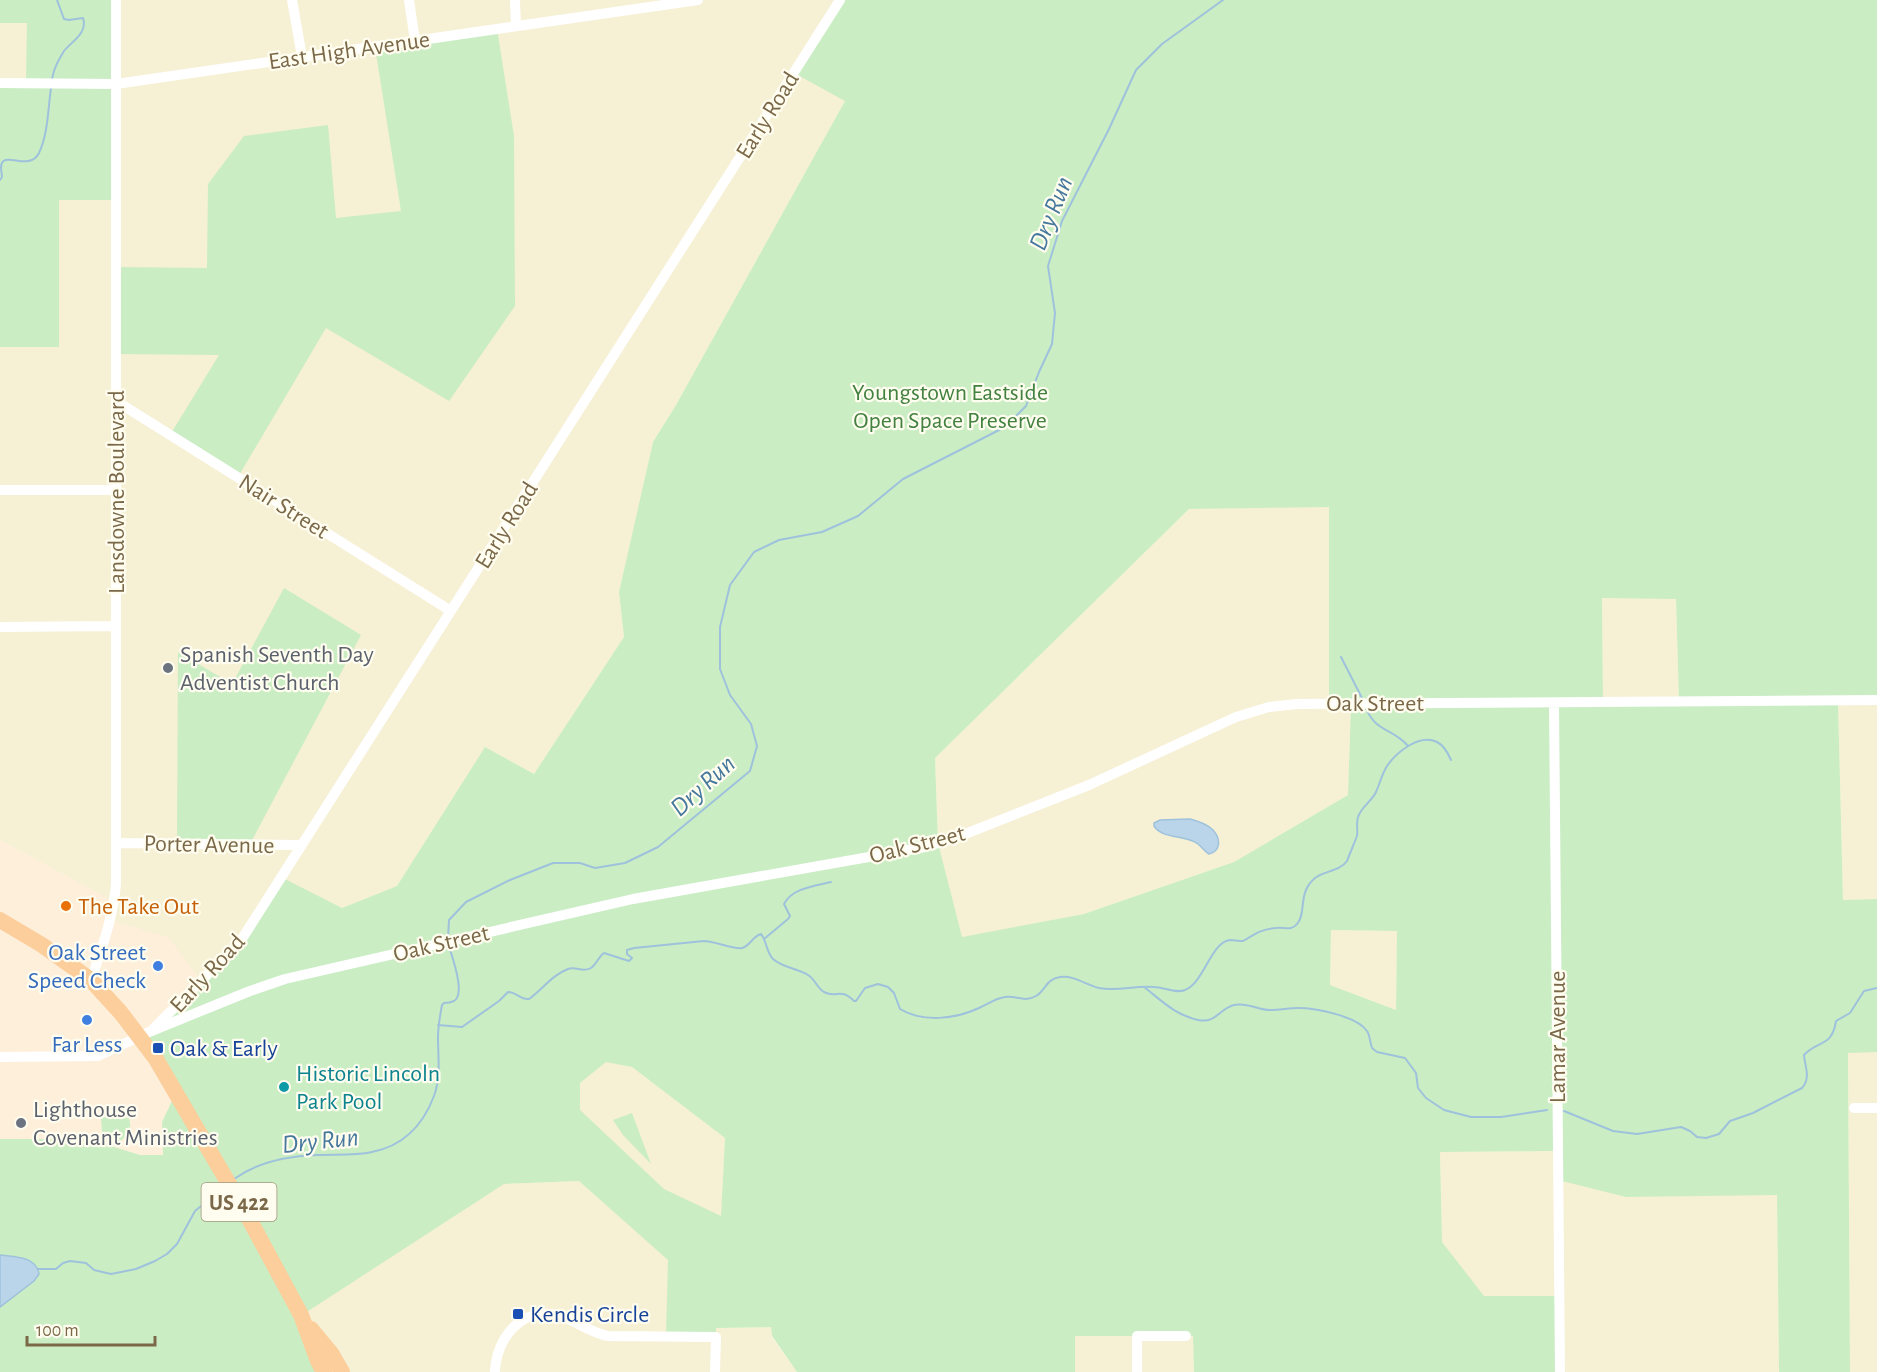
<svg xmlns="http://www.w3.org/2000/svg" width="1877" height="1372" viewBox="0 0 1877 1372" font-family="'Alegreya Sans',sans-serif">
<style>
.residential{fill:#f6f0d5}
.commercial{fill:#feefdb}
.green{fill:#caedc4;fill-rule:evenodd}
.water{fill:#bad5e9;stroke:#9fc2dc;stroke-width:1.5}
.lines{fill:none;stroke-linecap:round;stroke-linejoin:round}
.stream{stroke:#9fc2dc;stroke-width:2}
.minor{stroke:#fff;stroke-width:10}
.highway{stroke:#fbce9b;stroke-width:16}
.worship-dot{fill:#6b7280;stroke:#fffdef;stroke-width:2}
.food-dot{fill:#e8710a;stroke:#fffdef;stroke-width:2}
.shop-dot{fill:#3f7fe0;stroke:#fffdef;stroke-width:2}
.transit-dot{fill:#1a4fb4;stroke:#fffdef;stroke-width:2}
.culture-dot{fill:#0f9aa8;stroke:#fffdef;stroke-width:2}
.labels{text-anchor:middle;stroke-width:4.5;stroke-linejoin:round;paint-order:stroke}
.shield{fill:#fffdef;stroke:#a2957b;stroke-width:1.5}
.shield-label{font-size:22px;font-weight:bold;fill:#7a6849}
.street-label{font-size:24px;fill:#7a6849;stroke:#fffdef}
.park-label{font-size:24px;fill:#428140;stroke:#fffdef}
.worship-label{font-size:24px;fill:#5b616d;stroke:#fffdef;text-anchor:start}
.food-label{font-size:24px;fill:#c56008;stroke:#fffdef;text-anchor:start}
.shop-label{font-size:24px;fill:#366cbe;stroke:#fffdef;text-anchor:end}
.transit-label{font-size:24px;fill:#164399;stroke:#fffdef;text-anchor:start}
.culture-label{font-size:24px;fill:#0d838f;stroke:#fffdef;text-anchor:start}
.water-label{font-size:26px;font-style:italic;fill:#46789e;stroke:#fffdef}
</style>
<rect width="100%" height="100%" fill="#fefbe7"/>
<path class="residential" d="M 0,0 L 840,0 L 845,101 L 676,405 L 653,442 L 619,592 L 624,637 L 534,774 L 485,747 L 397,886 L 342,908 L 281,878 L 240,942 L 201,981 L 111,920 L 114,902 L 0,840 L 0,347 L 59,346 L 59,200 L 115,200 L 0,83 Z
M 1329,506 L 1329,703 L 1351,704 L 1348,795 L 1234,862 L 1084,914 L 961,938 L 938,843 L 935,758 L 1189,509 Z
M 1602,598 L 1676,598 L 1679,702 L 1603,703 Z
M 1838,700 L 1877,700 L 1877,899 L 1843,900 Z
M 1331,930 L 1397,931 L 1396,1010 L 1330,985 Z
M 1848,1052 L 1877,1052 L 1877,1372 L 1850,1372 Z
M 606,1061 L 632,1067 L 725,1138 L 716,1328 L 771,1327 L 772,1337 L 797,1372 L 324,1372 L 301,1315 L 504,1184 L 579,1181 L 580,1083 Z
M 1558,1151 L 1626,1197 L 1777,1194 L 1779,1372 L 1560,1372 L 1559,1296 L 1484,1297 L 1442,1242 L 1440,1152 Z
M 1075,1336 L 1193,1336 L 1194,1372 L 1075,1372 Z"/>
<path class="commercial" d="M 0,840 L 115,902 L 112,920 L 169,938 L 201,981 L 176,1092 L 162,1122 L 163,1155 L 140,1155 L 89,1139 L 0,1139 Z"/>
<path class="green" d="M 0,0 L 116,0 L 116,200 L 59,200 L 59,347 L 0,347 L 0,83 L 26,83 L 27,23 L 0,23 Z
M 840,0 L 1877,0 L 1877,700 L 1838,701 L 1843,900 L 1877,899 L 1877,1052 L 1848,1053 L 1850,1372 L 1779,1372 L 1777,1195 L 1626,1197 L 1558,1180 L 1557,1151 L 1440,1152 L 1442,1242 L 1484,1296 L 1559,1296 L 1560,1372 L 1194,1372 L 1193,1336 L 1075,1336 L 1075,1372 L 797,1372 L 772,1336 L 771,1327 L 716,1328 L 716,1337 L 666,1337 L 668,1260 L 579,1181 L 504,1184 L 302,1315 L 324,1372 L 0,1372 L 0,1139 L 89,1139 L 140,1155 L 163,1155 L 162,1122 L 176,1092 L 140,1038 L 229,955 L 281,877 L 342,908 L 397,886 L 485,747 L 534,774 L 624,637 L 619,592 L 653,442 L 676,405 L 845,101 L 794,73 ZM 1329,507 L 1329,704 L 1351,704 L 1348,795 L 1234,862 L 1084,914 L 962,937 L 938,843 L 935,758 L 1189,509 ZM 1602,598 L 1676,599 L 1679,702 L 1603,702 ZM 1331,930 L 1397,931 L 1396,1010 L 1330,985 ZM 606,1062 L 632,1067 L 725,1138 L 721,1216 L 664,1189 L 580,1110 L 580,1083 Z
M 497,29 L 514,136 L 515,306 L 449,401 L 326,328 L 238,477 L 170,435 L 219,355 L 116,354 L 116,267 L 207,268 L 208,184 L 244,136 L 328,125 L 336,218 L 401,211 L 375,47 Z
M 284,588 L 361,635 L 250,844 L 177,843 L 178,652 L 232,684 Z
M 632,1113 L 651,1164 L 623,1135 L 613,1120 Z
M 101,1117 L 129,1118 C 132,1129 130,1135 120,1141 L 109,1140 L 102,1133 Z"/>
<path class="water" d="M 1190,819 C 1198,821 1207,824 1213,830 C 1221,839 1221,851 1209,854 C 1204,851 1202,847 1198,844 C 1185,834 1163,840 1154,826 L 1154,823 L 1160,820 Z
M 0,1255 C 15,1257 36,1256 39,1274 L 34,1281 L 0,1307 Z"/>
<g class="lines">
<path class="stream" d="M 52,79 C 54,68 58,61 64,51 C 72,41 88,33 83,18 L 69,20 L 64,19 L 57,0
M 0,180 L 2,177 C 2,174 1,171 1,168 C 1,148 29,173 39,153 C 48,134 48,109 51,88
M 1341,657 L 1363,700
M 1366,708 C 1376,733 1393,728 1408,746
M 448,938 L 449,920 L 466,902 L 510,880 L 553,863 L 580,863 L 595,868 L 625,863 L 658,847 L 750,771 L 757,746 L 751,724 L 730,695 L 720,669 L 720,627 L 730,585 L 754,552 L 779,540 L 822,532 L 858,516 L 903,479 L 1005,427 L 1026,406 L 1039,372 L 1052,344 L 1055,313 L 1048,266 L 1062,221 L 1109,129 L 1136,70 L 1162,44 L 1223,0
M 764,939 L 788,919 L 790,916 L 784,904 C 792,888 815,886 831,882
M 1144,987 C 1161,1000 1175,1015 1198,1020 C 1216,1024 1220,1008 1234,1005 C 1247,1002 1258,1010 1270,1010 C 1280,1010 1289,1008 1298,1008 C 1315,1008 1357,1016 1367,1031 C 1370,1035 1370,1043 1372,1048 L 1377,1052 L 1405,1058 L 1416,1073 L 1418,1088 L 1426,1098 L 1444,1110 L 1471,1117 L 1501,1117 L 1547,1110
M 438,1025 L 462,1027 L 499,1001 L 508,992 C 517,992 520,1000 529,999 C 543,989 552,975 568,969 C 576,966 583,973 591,968 C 597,964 598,957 604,953 L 629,961 L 632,958 L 627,954 L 627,950 L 634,948 L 704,941 C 715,941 734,950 742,948 C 750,946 753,936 761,934 C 767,941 766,952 773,959 C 783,968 797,968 808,975 C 815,979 817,988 824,992 C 837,999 840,987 854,1001 L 856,1001 L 865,988 L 878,984 L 888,987 L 894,993 L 900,1009 C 924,1023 955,1019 979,1008 C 988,1004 996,998 1005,997 C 1016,995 1024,1003 1036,996 C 1046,990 1046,979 1060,977 C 1074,975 1086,985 1099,988 C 1117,992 1135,985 1154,987 C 1164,987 1175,994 1185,990 C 1204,983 1211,942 1230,940 C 1233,940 1239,941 1243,941 C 1255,934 1261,929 1276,928 C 1284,927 1292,931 1297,924 C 1307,913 1297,893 1315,878 C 1324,871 1340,871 1347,861 C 1348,858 1356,839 1357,836 C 1358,830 1356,823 1358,817 C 1361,807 1372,801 1376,792 C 1380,783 1382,774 1387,766 C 1396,753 1419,733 1437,742 C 1443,745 1448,753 1451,760
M 1564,1111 L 1613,1131 L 1637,1134 L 1681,1127 L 1690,1131 L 1697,1137 L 1706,1138 L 1719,1134 L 1730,1121 L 1753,1113 L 1802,1088 C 1811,1078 1805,1067 1804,1055 C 1817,1040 1832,1048 1836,1021 L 1850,1013 L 1864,991 L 1877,988
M 234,1179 C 259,1161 288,1156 317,1155 C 335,1154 354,1156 372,1152 C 403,1146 423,1125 434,1096 C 441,1077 438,1057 438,1037 C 438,1026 440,1016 442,1005 L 444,1003 C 446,1003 452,1002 454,1001 C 466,994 452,957 449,946
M 38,1269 L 56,1269 L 63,1263 L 70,1261 L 86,1263 L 94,1270 L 111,1274 L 136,1269 L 155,1261 L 167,1254 L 177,1244 L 195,1211 L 223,1188"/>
<path class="minor" d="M 292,0 L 302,57
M 409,0 L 415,41
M 515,0 L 516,26
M 0,83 L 116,84 L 698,0
M 116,401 L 451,611
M 0,490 L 116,490
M 0,627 L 116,626
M 1554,703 L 1560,1372
M 116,843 L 302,845
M 91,980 C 102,948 113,918 116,884 L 116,0
M 154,1028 L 240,942 L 840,0
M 0,1057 L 98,1056 L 149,1032 L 250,991 L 285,979 L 633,899 L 925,847 L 955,838 L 1089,785 L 1236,717 L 1269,707 L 1297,704 L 1877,700
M 1854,1108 L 1877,1108
M 495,1372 C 496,1338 522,1305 560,1316 C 577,1321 590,1333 608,1336 L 716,1337 L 715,1372
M 1137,1372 L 1137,1336 L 1186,1336"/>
<path class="highway" d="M 0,920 L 42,945 L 91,980 L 121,1013 L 156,1059 L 247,1215 L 301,1315 L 318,1361 L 324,1372
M 311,1329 L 331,1353 L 342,1372"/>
</g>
<g class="worship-dot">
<circle cx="168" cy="668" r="6"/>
<circle cx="21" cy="1123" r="6"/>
</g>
<circle class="food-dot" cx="66" cy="906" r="6"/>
<g class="shop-dot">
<circle cx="158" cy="966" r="6"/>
<circle cx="87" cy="1020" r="6"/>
</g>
<g class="transit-dot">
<rect x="152" y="1042" width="12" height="12" rx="3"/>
<rect x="512" y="1308" width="12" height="12" rx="3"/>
</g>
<circle class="culture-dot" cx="284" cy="1087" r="6"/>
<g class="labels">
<rect class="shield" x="201.5" y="1183" width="75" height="38" rx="4.5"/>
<g class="shield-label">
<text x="239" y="1210">US 422</text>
</g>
<g class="street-label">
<text transform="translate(349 50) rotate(-8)" y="8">East High Avenue</text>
<text transform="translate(767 115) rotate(-58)" y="8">Early Road</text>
<text transform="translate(116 492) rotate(-90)" y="8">Lansdowne Boulevard</text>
<text transform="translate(284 506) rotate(32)" y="8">Nair Street</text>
<text transform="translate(506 525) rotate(-58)" y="8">Early Road</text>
<text x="1375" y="711">Oak Street</text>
<text transform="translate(209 844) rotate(1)" y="8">Porter Avenue</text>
<text transform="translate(917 844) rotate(-14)" y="8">Oak Street</text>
<text transform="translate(441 943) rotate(-13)" y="8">Oak Street</text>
<text transform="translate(207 973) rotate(-47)" y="8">Early Road</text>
<text transform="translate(1557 1037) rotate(-90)" y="8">Lamar Avenue</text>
</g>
<g class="park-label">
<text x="950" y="400">Youngstown Eastside<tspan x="950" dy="28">Open Space Preserve</tspan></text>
</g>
<g class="worship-label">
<text x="180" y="662">Spanish Seventh Day<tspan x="180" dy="28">Adventist Church</tspan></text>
<text x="33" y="1117">Lighthouse<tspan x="33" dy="28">Covenant Ministries</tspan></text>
</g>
<g class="food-label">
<text x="78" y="914">The Take Out</text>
</g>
<g class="shop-label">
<text x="146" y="960">Oak Street<tspan x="146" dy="28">Speed Check</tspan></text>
<text x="87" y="1052" text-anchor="middle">Far Less</text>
</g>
<g class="transit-label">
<text x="170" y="1056">Oak &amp; Early</text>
<text x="530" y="1322">Kendis Circle</text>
</g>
<g class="culture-label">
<text x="296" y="1081">Historic Lincoln<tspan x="296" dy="28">Park Pool</tspan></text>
</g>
<g class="water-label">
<text transform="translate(1050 213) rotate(-68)" y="9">Dry Run</text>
<text transform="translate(702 785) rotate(-42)" y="9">Dry Run</text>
<text transform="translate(320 1140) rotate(-6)" y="9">Dry Run</text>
</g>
</g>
<path d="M27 1336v9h128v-9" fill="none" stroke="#7a6849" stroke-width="3"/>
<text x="36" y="1336" font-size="18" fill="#7a6849" stroke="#fffdef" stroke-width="4.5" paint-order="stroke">100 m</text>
</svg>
